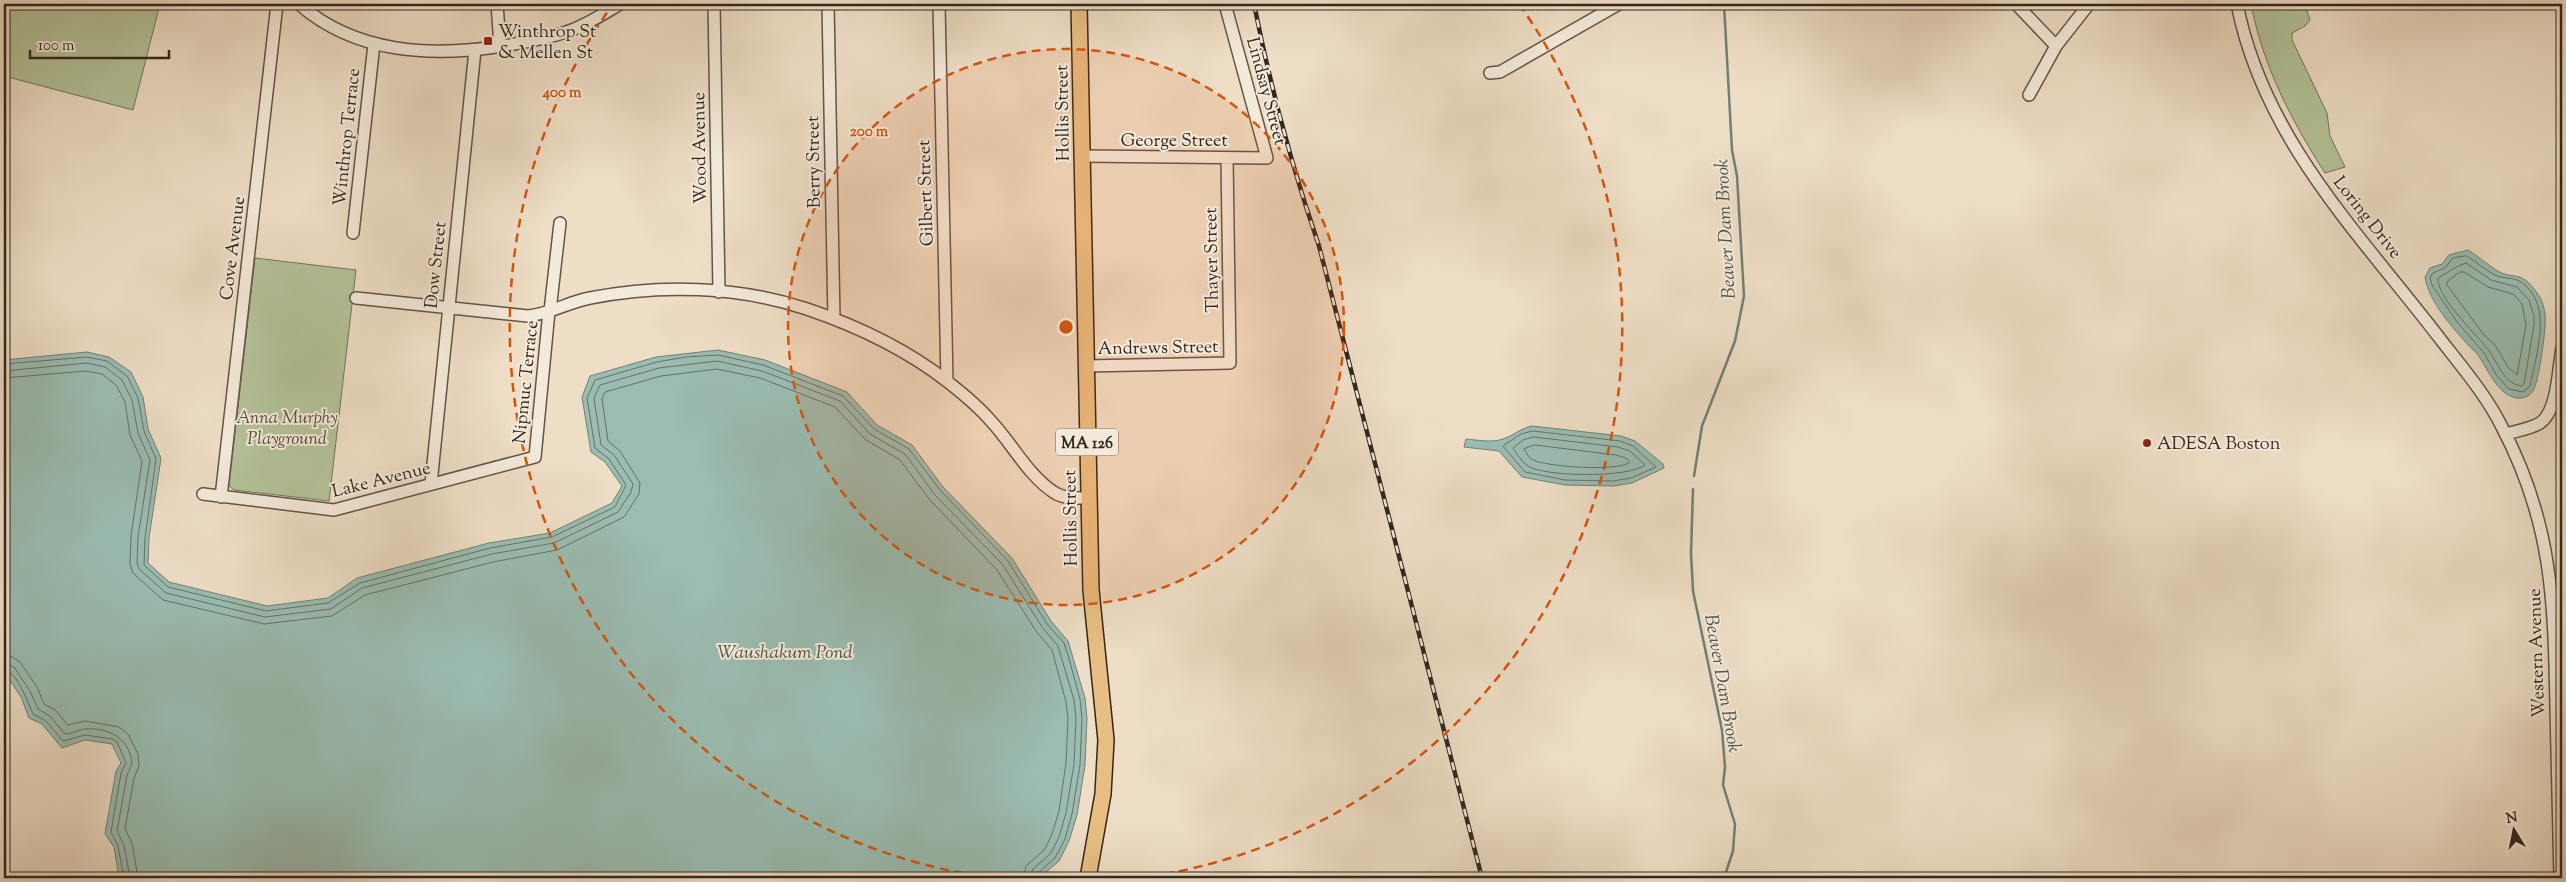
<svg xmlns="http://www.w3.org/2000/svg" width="2566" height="882" viewBox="0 0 2566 882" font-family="'Sorts Mill Goudy',serif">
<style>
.green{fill:#b3c299;stroke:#73745c}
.water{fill:#9abcb1;stroke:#718076}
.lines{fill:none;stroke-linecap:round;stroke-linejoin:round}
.shore{stroke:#667168;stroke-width:1}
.stream{stroke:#718076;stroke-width:2.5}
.minor-casing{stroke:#625448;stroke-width:14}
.major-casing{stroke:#33261e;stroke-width:18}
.minor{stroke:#f4eada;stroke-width:11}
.major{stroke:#e7bf83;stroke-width:15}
.rail-casing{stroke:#33261e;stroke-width:4.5}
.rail{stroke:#f4eada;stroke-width:2.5;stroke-dasharray:8;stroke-linecap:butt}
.ring{fill:none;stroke:#d6540e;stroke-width:2.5;stroke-dasharray:9 6}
.poi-dot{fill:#8f2418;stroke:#f4eada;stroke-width:2}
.labels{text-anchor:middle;stroke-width:4;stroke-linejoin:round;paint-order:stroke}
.shield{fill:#f4eada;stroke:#6d6156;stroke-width:1}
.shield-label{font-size:16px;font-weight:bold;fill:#33261e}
.poi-label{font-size:18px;fill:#33261e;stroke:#f4eada;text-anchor:start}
.street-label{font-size:18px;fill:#33261e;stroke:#f4eada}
.park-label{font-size:18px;font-style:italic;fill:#534d3d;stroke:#f4eada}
.water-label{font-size:19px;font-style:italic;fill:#52534a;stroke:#f4eada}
.centre{fill:#d6540e;stroke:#f4eada;stroke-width:2.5}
.ring-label{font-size:15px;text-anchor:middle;font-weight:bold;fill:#d6540e;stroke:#f4eada;stroke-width:4;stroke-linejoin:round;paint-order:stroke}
</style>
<rect width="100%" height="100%" fill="#eedec6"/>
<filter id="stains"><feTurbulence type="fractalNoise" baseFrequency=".004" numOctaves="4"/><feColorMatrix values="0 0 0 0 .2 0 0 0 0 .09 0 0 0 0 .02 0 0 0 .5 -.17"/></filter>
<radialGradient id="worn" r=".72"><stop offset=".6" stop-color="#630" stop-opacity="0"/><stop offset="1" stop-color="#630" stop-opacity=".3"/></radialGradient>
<path class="green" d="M 4,4 L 160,4 L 133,110 L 4,76 Z
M 2251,4 L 2305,4 L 2310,20 L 2305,26 L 2292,33 L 2292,40 L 2327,113 L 2330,136 L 2345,167 L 2325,173 C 2291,120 2263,66 2251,4 Z
M 255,258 L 356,270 L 329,501 L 234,490 L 229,486 Z"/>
<path class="water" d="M 2468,250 C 2476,255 2487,264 2496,270 C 2513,281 2520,268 2537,293 C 2542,299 2544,307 2545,314 C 2547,326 2539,378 2534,389 C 2532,394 2527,397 2522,398 C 2500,401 2488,369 2478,355 C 2476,351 2472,350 2470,347 C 2453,328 2429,302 2425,277 L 2430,268 L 2442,264 L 2449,255 Z
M 718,350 L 765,360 L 847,392 L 877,425 L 912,445 L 943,487 L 1012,558 L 1051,621 L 1068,641 L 1085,698 L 1087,718 L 1085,765 L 1077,815 L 1069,841 L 1059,861 L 1039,878 L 119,878 L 114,847 L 105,834 L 116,771 L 121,763 L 112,744 L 85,740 L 62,748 L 42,724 L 29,718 L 21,697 L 4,671 L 4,360 L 87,352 L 109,357 L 131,372 L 143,397 L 148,429 L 161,458 L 149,538 L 148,563 L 169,582 L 267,606 L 328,598 L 357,578 L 489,543 L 550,533 L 612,503 L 622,486 L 605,462 L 591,452 L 582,397 L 590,376 L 656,357 Z
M 1532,426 L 1621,436 L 1635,441 L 1663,464 L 1664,468 L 1632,483 L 1614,486 L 1565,485 L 1522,477 L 1499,451 L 1464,447 L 1466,439 C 1477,440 1492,443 1503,439 C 1513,436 1519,429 1532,426 Z"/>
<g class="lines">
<path class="shore" d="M 2467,256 C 2476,262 2485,270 2495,275 C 2503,279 2514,277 2521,282 C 2554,304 2536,355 2530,386 L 2523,392 L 2509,389 L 2497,376 L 2484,353 L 2457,322 L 2432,285 L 2430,278 L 2433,273 L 2445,268 L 2453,258 Z
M 2466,263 L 2491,280 L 2517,287 L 2529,300 L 2534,316 L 2534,325 L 2524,384 L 2521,386 C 2502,383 2497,359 2486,347 C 2475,333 2436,296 2438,278 C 2448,273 2455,266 2466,263 Z
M 2460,272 L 2464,272 L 2488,287 L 2513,294 L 2522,304 L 2526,325 L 2517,375 L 2508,367 L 2495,345 L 2484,335 L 2447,285 L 2447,282 Z
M 4,364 L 87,357 L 107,361 L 127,376 L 138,398 L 144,431 L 156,459 L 145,538 L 144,565 L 168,587 L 266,611 L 328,603 L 360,583 L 490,548 L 552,537 L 615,507 L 626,485 L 609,459 L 595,448 L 587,398 L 595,380 L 657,362 L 686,357 L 718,355 L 763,365 L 843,396 L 874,429 L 909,449 L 940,490 L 1008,561 L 1047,624 L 1064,643 L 1068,655 L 1080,699 L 1082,718 L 1080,765 L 1072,814 L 1065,839 L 1055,858 L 1038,873 L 1037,878
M 4,371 L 87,363 L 105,367 L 122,380 L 132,400 L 138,433 L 150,460 L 138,537 L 137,562 L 139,569 L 166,593 L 265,617 L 331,609 L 362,588 L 492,554 L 554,543 L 618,512 L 631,492 L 633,484 L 614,455 L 601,445 L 594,398 L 600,385 L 659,368 L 717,361 L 762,371 L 840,401 L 870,434 L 905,454 L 935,495 L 1003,565 L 1042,627 L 1058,646 L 1074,700 L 1076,718 L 1074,764 L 1066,813 L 1059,837 L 1051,853 L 1033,869 L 1030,878
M 4,378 L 86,371 L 102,374 L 116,385 L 125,402 L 130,435 L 142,461 L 131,536 L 130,564 L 133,573 L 163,600 L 264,624 L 332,616 L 365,595 L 493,562 L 557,550 L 624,517 L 639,494 L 640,483 L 620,451 L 608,441 L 602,399 L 605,392 L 661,376 L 717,369 L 760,378 L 835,407 L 866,440 L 900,460 L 930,500 L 997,570 L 1036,631 L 1052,650 L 1066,702 L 1068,719 L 1066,763 L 1059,811 L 1052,834 L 1045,849 L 1026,866 L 1023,878
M 1533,431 L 1620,441 L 1633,446 L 1656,467 L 1631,478 L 1613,481 L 1565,480 L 1525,472 L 1503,446 L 1521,434 Z
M 1534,437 L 1618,447 L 1630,451 L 1645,465 C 1629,478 1544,477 1528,466 C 1522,462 1516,453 1513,448 L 1523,440 Z
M 1535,445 L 1616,455 L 1626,458 L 1630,462 C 1620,472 1543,467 1531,459 C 1528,456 1526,452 1524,449 Z
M 4,656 L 12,657 L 20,662 L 37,687 L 44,704 L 55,710 L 68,725 L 85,721 L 119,727 L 128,734 L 138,754 L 139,766 L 134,778 L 125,829 L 132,843 L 138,878
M 4,663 L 14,667 L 30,691 L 38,709 L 50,716 L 65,734 C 72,734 78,730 84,729 C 108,727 130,738 132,764 L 127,775 L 117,831 L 124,845 L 130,878
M 4,669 C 17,671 28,703 33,714 L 46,721 L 63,741 L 85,735 L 113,739 L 117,742 L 126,763 L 121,773 L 111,832 L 118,846 L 124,878"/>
<path class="stream" d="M 1694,476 L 1702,426 L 1735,341 L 1744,296 L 1737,176 L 1732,150 L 1724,4
M 1693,489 L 1691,553 L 1693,591 L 1722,730 L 1725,767 L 1723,785 L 1735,824 L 1733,851 L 1724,878"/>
<defs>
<path id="minor" d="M 299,4 C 356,54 432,57 503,46 C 525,42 546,39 566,32 C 585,26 603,14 620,4
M 497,4 L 500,46
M 714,4 L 719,292
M 828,4 L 834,319
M 939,4 L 947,381
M 2016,4 L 2056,46
M 2237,4 C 2264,140 2359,233 2441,340 C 2462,367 2486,395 2502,427 C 2553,524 2554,603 2556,709 C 2557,765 2559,822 2560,878
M 1490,73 L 1500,72 L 1619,4
M 2029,95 L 2056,46 L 2089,4
M 1082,156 L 1267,158 L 1225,4
M 353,233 L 374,44
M 356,298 L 528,316 C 550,314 568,302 590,298 C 660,284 738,286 807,309 C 857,326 906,349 948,382 C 962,393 978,406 990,420 C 1012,443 1028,476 1055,493 C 1065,499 1078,498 1088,498
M 550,311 L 560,223
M 1086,366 L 1230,363 L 1227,158
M 2506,434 C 2516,431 2530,429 2540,423 C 2558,411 2558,368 2562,348
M 431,484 L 475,50
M 203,494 L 334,510 L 535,457 L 549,311
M 221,497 L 277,4"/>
<path id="major" d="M 1079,4 L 1091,590 L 1106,740 L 1103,794 L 1088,878"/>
</defs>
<use href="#minor" class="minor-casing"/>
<use href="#major" class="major-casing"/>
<use href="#minor" class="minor"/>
<use href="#major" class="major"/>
<defs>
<path id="rail" d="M 1254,4 C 1270,85 1292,167 1319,246 L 1482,878"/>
</defs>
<use href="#rail" class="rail-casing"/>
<use href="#rail" class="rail"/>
</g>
<circle cx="1066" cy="327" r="278" fill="#d6540e" fill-opacity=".12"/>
<g class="ring">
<circle cx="1066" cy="327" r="278"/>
<path d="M993 878A556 556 0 0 1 613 4M1519 4A556 556 0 0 1 1139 878"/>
</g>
<g class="poi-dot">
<rect x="483" y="36" width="10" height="10" rx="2.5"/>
<circle cx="2147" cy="443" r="5"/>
</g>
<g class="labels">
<rect class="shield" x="1056" y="428.5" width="62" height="27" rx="4"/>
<g class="shield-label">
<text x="1087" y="448">MA 126</text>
</g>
<g class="poi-label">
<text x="498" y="37">Winthrop St<tspan x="498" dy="21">&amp; Mellen St</tspan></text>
<text x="2157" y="449">ADESA Boston</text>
</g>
<g class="street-label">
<text transform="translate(1267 91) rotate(75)" y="6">Lindsay Street</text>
<text transform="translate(1062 113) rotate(-91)" y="6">Hollis Street</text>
<text transform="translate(346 137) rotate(-84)" y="6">Winthrop Terrace</text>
<text x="1174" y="146">George Street</text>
<text transform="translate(699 148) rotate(-91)" y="6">Wood Avenue</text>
<text transform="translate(813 162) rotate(-91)" y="6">Berry Street</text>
<text transform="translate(925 193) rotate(-92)" y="6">Gilbert Street</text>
<text transform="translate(2368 217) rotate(52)" y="6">Loring Drive</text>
<text transform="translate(232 248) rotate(-83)" y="6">Cove Avenue</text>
<text transform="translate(1211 260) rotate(-91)" y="6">Thayer Street</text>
<text transform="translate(435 265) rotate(-84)" y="6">Dow Street</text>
<text transform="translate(1158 347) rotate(-1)" y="6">Andrews Street</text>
<text transform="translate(525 382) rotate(-84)" y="6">Nipmuc Terrace</text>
<text transform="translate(381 479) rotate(-14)" y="6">Lake Avenue</text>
<text transform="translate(1070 518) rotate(-91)" y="6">Hollis Street</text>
<text transform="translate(2536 653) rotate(-92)" y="6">Western Avenue</text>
</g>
<g class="park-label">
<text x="287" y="423">Anna Murphy<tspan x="287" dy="21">Playground</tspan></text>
</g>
<g class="water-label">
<text transform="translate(1724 229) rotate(-93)" y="7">Beaver Dam Brook</text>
<text x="785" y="658">Waushakum Pond</text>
<text transform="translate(1724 683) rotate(80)" y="7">Beaver Dam Brook</text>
</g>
</g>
<circle cx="1066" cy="327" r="8" class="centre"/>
<g class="ring-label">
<text x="562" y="97">400 m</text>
<text x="869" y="136">200 m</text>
</g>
<rect width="2566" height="882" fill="none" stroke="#eedec6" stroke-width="20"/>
<rect x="5" y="5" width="2556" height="872" fill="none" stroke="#33261e" stroke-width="2.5"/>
<rect x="10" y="10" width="2546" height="862" fill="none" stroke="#33261e"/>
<g transform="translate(2514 830) rotate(350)" stroke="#f4eada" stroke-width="4" paint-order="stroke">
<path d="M0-4L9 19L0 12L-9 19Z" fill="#33261e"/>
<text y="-8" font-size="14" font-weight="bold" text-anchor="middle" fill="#33261e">N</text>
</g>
<path d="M30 50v8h139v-8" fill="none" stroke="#33261e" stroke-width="2.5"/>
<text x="38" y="50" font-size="15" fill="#33261e" stroke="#f4eada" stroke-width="4" paint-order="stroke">100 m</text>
<rect width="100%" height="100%" filter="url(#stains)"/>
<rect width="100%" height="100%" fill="url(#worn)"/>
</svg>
